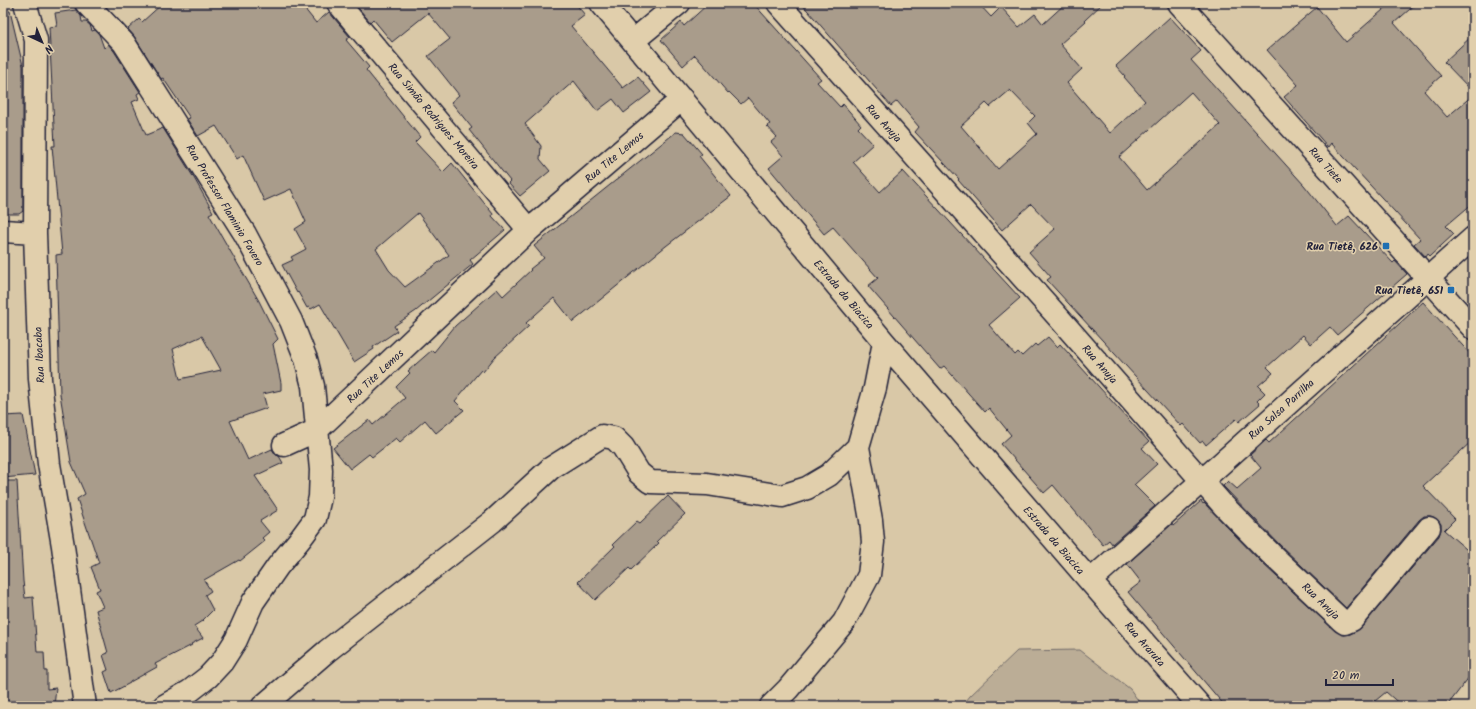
<svg xmlns="http://www.w3.org/2000/svg" width="1476" height="709" viewBox="0 0 1476 709" font-family="Kalam,sans-serif">
<style>
.green{fill:#bbad96;stroke:#6e6868}
.building{fill:#a99c8b;stroke:#22223b;fill-rule:evenodd}
.lines{fill:none;stroke-linecap:round;stroke-linejoin:round}
.minor-casing{stroke:#22223b;stroke-width:25}
.minor{stroke:#e1cfac;stroke-width:22}
.poi-dot{fill:#1f6fb2;stroke:#e1cfac;stroke-width:1.5}
.labels{text-anchor:middle;stroke-width:3;stroke-linejoin:round;paint-order:stroke}
.street-label{font-size:11px;fill:#22223b;stroke:#e1cfac}
.poi-label{font-size:11px;font-weight:bold;fill:#22223b;stroke:#e1cfac;text-anchor:end}
</style>
<rect width="100%" height="100%" fill="#d9c8a7"/>
<filter id="ink" filterUnits="userSpaceOnUse"><feTurbulence type="fractalNoise" baseFrequency=".025" numOctaves="2"/><feDisplacementMap in="SourceGraphic" scale="8" xChannelSelector="R" yChannelSelector="G"/><feConvolveMatrix kernelMatrix="1 2 1 2 8 2 1 2 1" color-interpolation-filters="sRGB"/></filter>
<g filter="url(#ink)">
<path class="green" d="M 1080,650 L 1130,689 L 1142,706 L 962,706 L 970,696 L 1017,651 Z"/>
<path class="building" d="M 163,3 L 300,3 L 316,23 L 329,12 L 350,37 L 346,40 L 369,67 L 366,70 L 420,137 L 415,142 L 443,172 L 452,163 L 493,214 L 492,216 L 505,230 L 470,260 L 473,264 L 416,311 L 394,326 L 397,331 L 373,347 L 374,349 L 354,362 L 320,304 L 311,309 L 309,307 L 307,308 L 298,292 L 297,293 L 282,265 L 293,260 L 291,257 L 306,249 L 295,229 L 306,222 L 291,189 L 264,201 L 243,155 L 237,159 L 216,126 L 198,136 L 187,119 L 190,118 L 163,78 L 161,79 L 134,36 L 128,29 L 139,19 L 142,22 ZM 418,213 L 449,255 L 405,287 L 389,270 L 376,249 Z
M 354,3 L 575,3 L 585,15 L 571,26 L 623,88 L 638,77 L 651,92 L 624,113 L 613,99 L 597,111 L 574,81 L 525,124 L 541,146 L 540,159 L 550,171 L 520,196 L 508,183 L 510,181 L 469,130 L 472,128 L 451,102 L 459,95 L 428,56 L 450,39 L 428,13 L 392,42 L 373,19 L 370,22 Z
M 709,3 L 753,3 L 821,79 L 817,82 L 840,107 L 843,104 L 861,125 L 858,128 L 873,144 L 853,162 L 880,192 L 903,171 L 1020,298 L 989,325 L 1015,355 L 1018,352 L 1022,356 L 1035,344 L 1037,346 L 1048,337 L 1057,347 L 1060,344 L 1149,442 L 1142,448 L 1157,464 L 1134,485 L 1155,506 L 1112,544 L 1109,540 L 1103,545 L 1053,485 L 1044,493 L 1001,444 L 1011,435 L 989,408 L 985,412 L 944,366 L 940,369 L 868,286 L 878,278 L 833,227 L 824,234 L 769,168 L 783,156 L 771,142 L 777,137 L 767,126 L 770,124 L 748,98 L 741,104 L 729,92 L 728,93 L 695,55 L 683,66 L 661,40 L 681,22 L 684,26 Z
M 801,3 L 978,3 L 991,17 L 1001,7 L 1019,27 L 1035,14 L 1043,24 L 1066,3 L 1103,3 L 1085,20 L 1086,21 L 1060,44 L 1082,69 L 1067,83 L 1110,133 L 1145,101 L 1124,77 L 1125,76 L 1116,66 L 1170,17 L 1201,51 L 1191,60 L 1304,185 L 1337,226 L 1349,216 L 1393,263 L 1395,261 L 1407,274 L 1337,335 L 1330,327 L 1311,344 L 1303,335 L 1267,367 L 1273,373 L 1258,386 L 1265,393 L 1257,401 L 1260,404 L 1239,422 L 1236,419 L 1206,445 L 1203,441 L 1200,443 L 1183,424 L 1181,426 L 1047,280 L 1051,277 L 1029,252 L 1055,229 L 1031,204 L 1002,230 L 958,180 L 959,179 L 915,132 L 919,127 L 897,101 L 891,106 ZM 1010,90 L 1035,116 L 1028,123 L 1037,134 L 998,169 L 961,126 L 986,103 L 990,107 ZM 1191,92 L 1220,125 L 1147,190 L 1119,157 Z
M 1391,3 L 1417,3 L 1394,23 L 1441,76 L 1424,91 L 1447,117 L 1473,95 L 1473,203 L 1446,226 L 1454,234 L 1430,256 L 1428,254 L 1426,257 L 1414,244 L 1420,239 L 1331,143 L 1328,147 L 1284,97 L 1298,85 L 1267,50 L 1317,7 L 1346,42 Z
M 76,10 L 81,16 L 82,22 L 86,22 L 90,25 L 92,31 L 95,30 L 99,34 L 104,48 L 108,44 L 114,51 L 140,92 L 137,94 L 139,99 L 132,102 L 146,135 L 163,128 L 194,178 L 213,212 L 209,214 L 259,301 L 278,339 L 273,344 L 281,383 L 281,390 L 263,394 L 267,408 L 230,421 L 248,460 L 272,449 L 276,455 L 279,456 L 283,463 L 255,476 L 278,510 L 260,521 L 269,532 L 262,538 L 265,541 L 240,561 L 239,560 L 204,580 L 211,591 L 205,595 L 213,610 L 202,621 L 194,626 L 203,638 L 191,644 L 192,645 L 155,664 L 157,667 L 130,682 L 130,683 L 111,693 L 104,672 L 108,670 L 103,655 L 108,653 L 96,610 L 103,607 L 96,591 L 100,589 L 91,567 L 99,563 L 77,499 L 85,494 L 71,462 L 60,394 L 56,255 L 62,254 L 52,146 L 55,146 L 49,27 L 57,26 L 55,13 ZM 202,336 L 221,370 L 180,379 L 173,349 Z
M 3,11 L 10,11 L 23,66 L 23,211 L 19,214 L 3,214 Z
M 1473,35 L 1473,92 L 1444,62 Z
M 676,132 L 684,133 L 702,154 L 699,156 L 731,196 L 666,246 L 573,322 L 554,298 L 526,323 L 529,326 L 494,358 L 483,372 L 481,370 L 455,401 L 464,410 L 436,433 L 425,420 L 400,442 L 396,438 L 372,457 L 369,454 L 350,469 L 333,448 L 369,420 L 373,425 L 405,398 L 396,387 L 410,373 L 408,371 L 432,350 L 434,352 L 455,326 L 497,289 L 503,296 L 531,270 L 530,269 L 544,258 L 534,246 Z
M 1423,302 L 1473,357 L 1473,440 L 1423,486 L 1455,519 L 1444,530 L 1473,555 L 1473,672 L 1447,706 L 1402,706 L 1386,692 L 1369,706 L 1225,706 L 1128,592 L 1141,582 L 1127,564 L 1172,524 L 1173,526 L 1201,501 L 1203,504 L 1204,503 L 1262,563 L 1335,631 L 1344,635 L 1350,634 L 1361,628 L 1439,536 L 1441,530 L 1441,524 L 1437,519 L 1431,516 L 1424,516 L 1419,520 L 1346,608 L 1280,545 L 1223,486 L 1228,481 L 1237,489 L 1261,468 L 1250,455 L 1266,440 L 1269,443 Z
M 23,415 L 35,475 L 3,478 L 3,416 Z
M 3,481 L 17,481 L 23,581 L 25,598 L 33,597 L 37,652 L 44,652 L 45,671 L 47,671 L 47,689 L 56,688 L 54,706 L 3,706 Z
M 668,496 L 685,514 L 657,541 L 659,543 L 631,570 L 629,568 L 595,600 L 578,582 L 615,546 L 613,544 L 637,521 L 640,523 Z"/>
<g class="lines">
<defs>
<path id="minor" d="M 25,3 L 36,40 L 35,233 L 40,379 L 49,464 L 63,546 L 85,706
M 86,3 L 124,43 L 245,234 L 291,321 L 306,359 L 313,386 L 321,470 L 320,497 L 315,519 L 301,538 L 278,566 L 253,602 L 236,640 L 222,662 L 208,677 L 190,691 L 164,706
M 338,3 L 529,230
M 601,3 L 884,342 L 1090,581 L 1200,706
M 778,3 L 1059,318 L 1223,505 L 1271,554 L 1342,621 L 1345,623 L 1352,620 L 1429,528
M 1179,3 L 1473,328
M 633,41 L 679,3
M 3,231 L 35,233
M 284,445 L 317,430 L 529,230 L 682,99
M 1090,581 L 1473,238
M 263,706 L 327,651 L 493,521 L 551,468 L 602,436 L 614,438 L 623,447 L 639,473 L 650,482 L 707,484 L 782,496 L 807,488 L 829,475 L 858,447
M 771,706 L 788,689 L 844,622 L 869,575 L 873,542 L 871,520 L 858,447 L 875,388 L 884,342"/>
</defs>
<use href="#minor" class="minor-casing"/>
<use href="#minor" class="minor"/>
</g>
</g>
<g class="poi-dot">
<rect x="1382" y="242" width="8" height="8" rx="2"/>
<rect x="1447" y="286" width="8" height="8" rx="2"/>
</g>
<g class="labels">
<g class="street-label">
<text transform="translate(434 116) rotate(50)" y="4">Rua Simão Rodrigues Moreira</text>
<text transform="translate(884 123) rotate(48)" y="4">Rua Anuja</text>
<text transform="translate(614 157) rotate(-40)" y="4">Rua Tite Lemos</text>
<text transform="translate(1326 165) rotate(48)" y="4">Rua Tiete</text>
<text transform="translate(225 205) rotate(59)" y="4">Rua Professor Flaminio Favero</text>
<text transform="translate(844 294) rotate(50)" y="4">Estrada da Biacica</text>
<text transform="translate(39 355) rotate(-93)" y="4">Rua Ibacaba</text>
<text transform="translate(1100 364) rotate(49)" y="4">Rua Anuja</text>
<text transform="translate(375 376) rotate(-43)" y="4">Rua Tite Lemos</text>
<text transform="translate(1281 409) rotate(-42)" y="4">Rua Salsa Parrilha</text>
<text transform="translate(1054 540) rotate(49)" y="4">Estrada da Biacica</text>
<text transform="translate(1321 601) rotate(44)" y="4">Rua Anuja</text>
<text transform="translate(1145 644) rotate(49)" y="4">Rua Araruta</text>
</g>
<g class="poi-label">
<text x="1378" y="250">Rua Tietê, 626</text>
<text x="1443" y="294">Rua Tietê, 651</text>
</g>
</g>
<rect width="1476" height="709" fill="none" stroke="#e1cfac" stroke-width="16"/>
<rect x="8" y="8" width="1460" height="693" fill="none" stroke="#22223b" stroke-width="1.5" filter="url(#ink)"/>
<g transform="translate(42 42) rotate(136)" stroke="#e1cfac" stroke-width="3" paint-order="stroke">
<path d="M0-3L7 15L0 10L-7 15Z" fill="#22223b"/>
<text y="-6" font-size="11" font-weight="bold" text-anchor="middle" fill="#22223b">N</text>
</g>
<path d="M1326 679v6h67v-6" fill="none" stroke="#22223b" stroke-width="2"/>
<text x="1332" y="679" font-size="12" fill="#22223b" stroke="#e1cfac" stroke-width="3" paint-order="stroke">20 m</text>
</svg>
